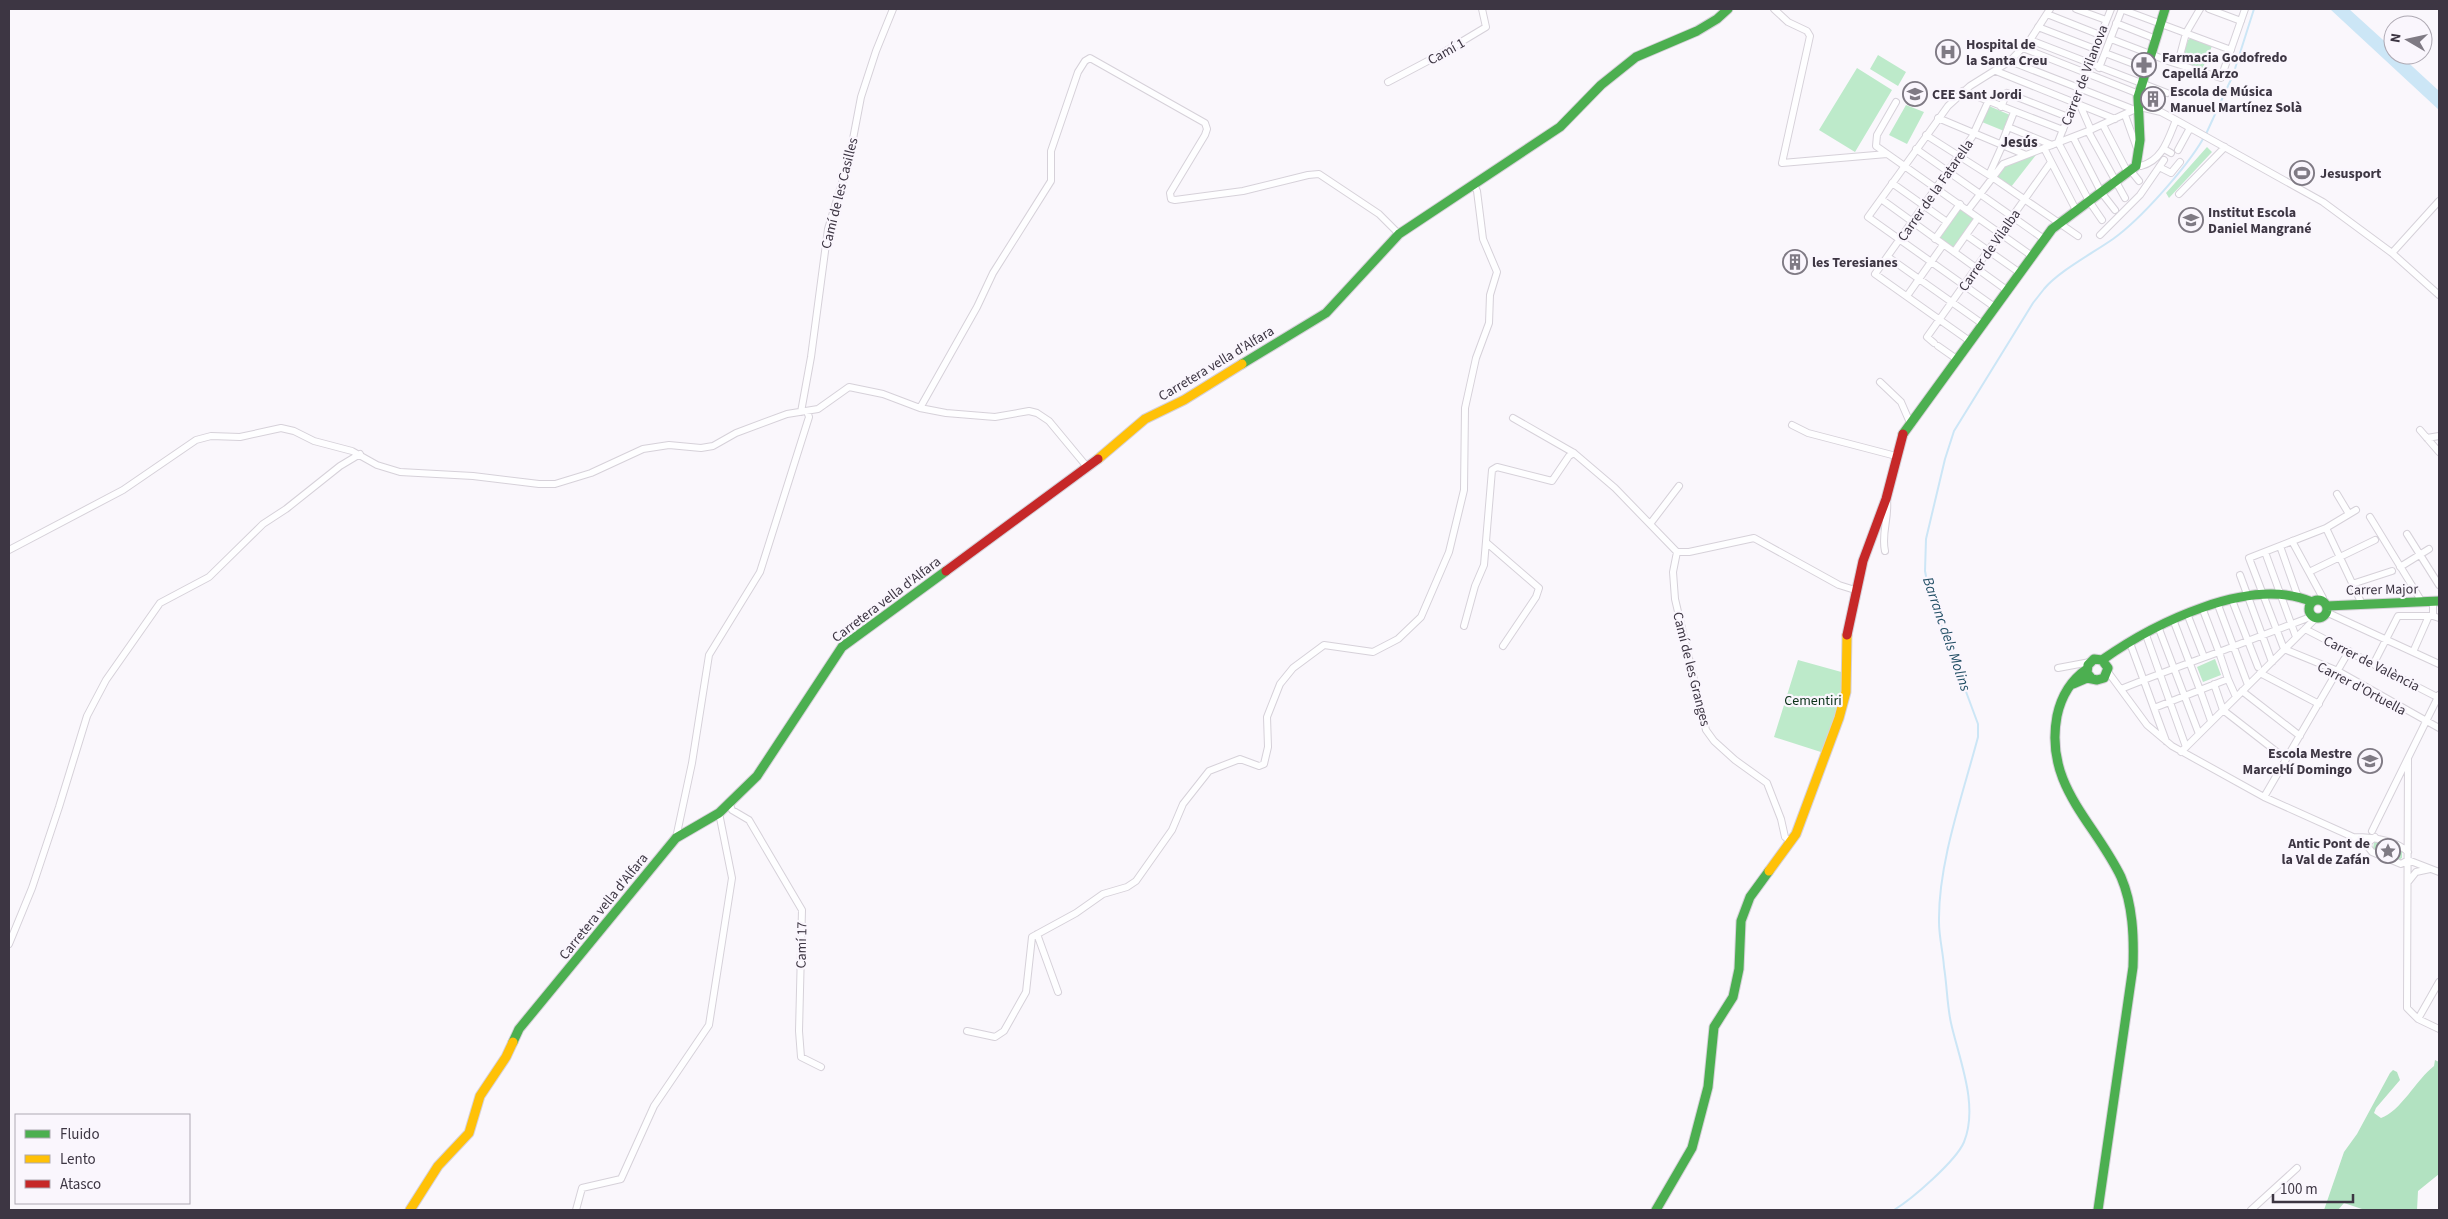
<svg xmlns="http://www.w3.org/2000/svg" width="2448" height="1219" viewBox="0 0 2448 1219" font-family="'Source Sans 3',sans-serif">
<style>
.green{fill:#bdeaca}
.forest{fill:#b2e2c1}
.water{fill:#cce6f6}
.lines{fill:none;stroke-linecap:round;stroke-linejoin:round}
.stream{stroke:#cce6f6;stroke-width:2}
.street-casing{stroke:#d6d1d9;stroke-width:8}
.fast-casing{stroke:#d6d1d9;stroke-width:11}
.slow-casing{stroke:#d6d1d9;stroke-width:11}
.jam-casing{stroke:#d6d1d9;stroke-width:11}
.street{stroke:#fefeff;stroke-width:6}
.fast{stroke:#4caf50;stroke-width:9}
.slow{stroke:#ffc107;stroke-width:9}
.jam{stroke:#c62828;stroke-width:9}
.labels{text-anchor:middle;stroke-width:4.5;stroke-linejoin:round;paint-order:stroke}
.poi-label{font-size:14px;font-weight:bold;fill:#3d3643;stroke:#faf6fd;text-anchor:start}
.street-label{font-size:14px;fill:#3d3643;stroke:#faf6fd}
.park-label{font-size:14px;fill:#0b3219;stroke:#faf6fd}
.neighbourhood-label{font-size:15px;font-weight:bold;fill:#3d3643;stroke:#faf6fd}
.water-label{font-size:15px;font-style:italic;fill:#214e64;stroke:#faf6fd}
</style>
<rect width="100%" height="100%" fill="#faf7fc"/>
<path class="green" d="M 2191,38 L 2212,46 L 2202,70 L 2183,63 L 2182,59 L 2188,40 Z
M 1878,55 L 1906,72 L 1898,86 L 1870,69 Z
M 1857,68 L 1892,90 L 1855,152 L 1819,130 Z
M 1906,105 L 1924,112 L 1907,144 L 1889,135 Z
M 1989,106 L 2010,115 L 2004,131 L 1982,122 Z
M 2207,147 L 2212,152 L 2169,198 L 2166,193 Z
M 2034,154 L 2036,155 L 2011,187 L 1995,176 L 2003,166 Z
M 1959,208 L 1974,217 L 1974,219 L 1953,248 L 1939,237 Z
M 2215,659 L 2221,675 L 2203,682 L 2197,667 Z
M 1798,660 L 1845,673 L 1841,700 L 1824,753 L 1774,737 Z
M 2379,840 L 2402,850 L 2402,858 L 2397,861 L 2373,849 L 2374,842 Z"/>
<path class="forest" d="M 2435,1060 L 2439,1062 L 2439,1174 L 2418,1191 L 2417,1210 L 2365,1210 L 2344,1203 L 2338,1210 L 2324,1210 L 2344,1152 L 2357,1134 L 2390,1073 L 2393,1070 L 2397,1072 L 2400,1080 L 2376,1108 L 2374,1113 L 2381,1118 C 2400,1112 2417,1079 2434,1066 Z"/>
<path class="water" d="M 2330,9 L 2349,9 L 2393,49 L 2393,55 L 2400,55 L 2439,91 L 2439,110 Z"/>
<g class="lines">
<path class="stream" d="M 2206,134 L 2233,75 L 2254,9
M 1894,1210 C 1912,1199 1956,1161 1964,1142 C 1979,1105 1959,1059 1951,1023 C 1947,1005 1947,985 1944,967 C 1943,952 1939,937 1939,922 C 1938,863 1963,794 1978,737 L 1978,724 L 1929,592 L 1925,571 L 1926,539 L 1945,459 L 1954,431 L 2033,303 L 2044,289 C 2059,271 2093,253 2113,239 C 2141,219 2186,168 2203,139"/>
<defs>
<path id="street" d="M 1774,9 L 1788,22 L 1807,31 L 1810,36 L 1782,163 L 1887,154
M 2076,9 L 2106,20
M 2121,9 L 2231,50
M 2209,9 L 2241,21
M 2047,14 L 2100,35
M 2116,23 L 2156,39
M 2038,27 L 2095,49
M 2111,39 L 2171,62 L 2221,78 L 2245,9
M 2030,40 L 2167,93
M 2023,48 L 2139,94
M 2105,53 L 2147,69
M 2010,61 L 2135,110
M 2178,63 L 2186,33 L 2200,9
M 2099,68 L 2122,9
M 1996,71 L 2115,119
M 1388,82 L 1441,54 L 1486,27 L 1482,9
M 1963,91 L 2063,130
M 1896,102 L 1877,135 L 1876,146 L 2032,256
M 2080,105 L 2091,130
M 2001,107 L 2007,93 L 2068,117
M 2125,115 L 2138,151
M 1938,118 L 2026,155
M 2103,125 L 2128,173
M 2008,127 L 2052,145
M 2088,131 L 2125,198
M 1926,135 L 1992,177 L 2078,236
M 2073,137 L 2101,192 L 2115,210
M 2001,145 L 2014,112
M 2044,148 L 2076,210
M 1916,149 L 2044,239
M 2164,149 L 2171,153
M 2178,150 L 2190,128
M 2141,166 C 2163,160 2168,139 2176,120
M 2159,167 L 2171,173 L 2180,162
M 2131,171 L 2139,181
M 1989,175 L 2002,146
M 1892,183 L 1947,222
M 2179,194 L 2225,147
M 1881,199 L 2008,291
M 1968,210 L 2003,164 L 2088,131 L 2140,107 L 2161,112 L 2176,120 L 2323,202 L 2392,253 L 2439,295
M 2102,220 L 2089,201 L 2058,142 L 2111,9
M 1966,235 L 2020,273
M 2100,235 L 2140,195 L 2164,160
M 1935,239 L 1960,204
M 1954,252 L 1978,218
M 2392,253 L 2439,201
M 1888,257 L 1984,325
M 1907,296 L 1943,245
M 1996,308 L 1868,217 L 1948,106 L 1970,86 L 2010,61 L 2030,40 L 2050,9
M 1971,342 L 1875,274 L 1972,137 L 1988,102
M 1934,343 L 1927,337 L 2051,162
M 1938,346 L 1958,360
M 1880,382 L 1901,402 L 1911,425
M 920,408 L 977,307 L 993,273 L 1051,181 L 1051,151 L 1078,72 L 1085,61 L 1090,58 L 1205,123 L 1207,129 L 1205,135 L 1170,193 L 1171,199 L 1175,200 L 1243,191 L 1308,175 L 1319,174 L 1379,214 L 1399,234
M 801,412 L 811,357 L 828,229 L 849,160 L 861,97 L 876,51 L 893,9
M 1513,418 L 1574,453 L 1615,488 L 1677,552 L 1689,552 L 1754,538 L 1839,585 L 1855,590
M 1792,425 L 1808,433 L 1896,456
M 2420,430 L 2439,452
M 2427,438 L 2439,436
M 2337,494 L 2349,514
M 2356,510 L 2326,528 L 2249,558 L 2284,649 L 2338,671 L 2439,728
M 2370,517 L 2422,602
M 1650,524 L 1679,486
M 2326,528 L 2362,604
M 2407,534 L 2439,585
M 2292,541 L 2323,598 L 2323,601
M 1487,543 L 1539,588 L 1536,597 L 1503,646
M 2280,546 L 2298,597
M 9,550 L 123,490 L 196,440 L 211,436 L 240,437 L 281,428 L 294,431 L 314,441 L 352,451 L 377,465 L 400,472 L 473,476 L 539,484 L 555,484 L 591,473 L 643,449 L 669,445 L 701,448 L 713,446 L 736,433 L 787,414 L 818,409 L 849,387 L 883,394 L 920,408 L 946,413 L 995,417 L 1029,411 L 1037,413 L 1049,421 L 1088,468
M 1885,551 C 1881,534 1889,518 1887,500
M 1677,552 L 1673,572 L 1675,599 L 1706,730 L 1714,741 L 1735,760 L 1767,783 L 1781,819 L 1785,837 L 1791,842
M 2265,552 L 2296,637
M 2400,567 L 2429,549
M 2309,572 L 2375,540
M 2240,575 L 2272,662
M 2352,584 L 2392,571
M 2232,600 L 2258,667
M 2218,605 L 2248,685
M 2203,610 L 2219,652 L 2313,616
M 2326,612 L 2439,664
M 2188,616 L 2204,657
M 2433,616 L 2433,601
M 1464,626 L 1475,586 L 1484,565 L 1492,470 L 1497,467 L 1552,481 L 1569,456 L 1574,453
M 2159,629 L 2199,734
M 2305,629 L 2439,698
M 2146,635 L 2186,747
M 2130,643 L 2166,741
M 2413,652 L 2428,618
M 2374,663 L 2398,616 L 2433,616 L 2439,618
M 2058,668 L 2090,662
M 2108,672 L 2147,725 L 2172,746 L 2264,797 L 2353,837 L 2368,847
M 2260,673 L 2319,704
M 2228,679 L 2236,697
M 2214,684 L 2223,710 L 2286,759
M 2121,689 C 2153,676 2186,664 2219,652 L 2228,679 L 2200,690 L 2174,622
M 2242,691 L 2300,736
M 2154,708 L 2200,690 L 2211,721
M 2181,752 L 2316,618
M 2408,759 L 2407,1008 L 2418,1019 L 2439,1029
M 2264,797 L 2349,651
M 730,805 L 732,810 L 749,820 L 802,910 L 799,1031 L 801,1057 L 821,1067
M 2372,831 L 2439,695
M 2353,837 C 2371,837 2394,839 2408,852
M 2375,837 L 2369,842 L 2368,847 L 2372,852 L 2401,864 L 2408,860
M 676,838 L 692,763 L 709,655 L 760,572 L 809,417 L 807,411
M 2408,860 L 2439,872
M 2408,882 L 2416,872 L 2430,869
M 1037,934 L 1058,992
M 9,944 L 32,888 L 59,807 L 87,716 L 106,680 L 160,603 L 209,577 L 263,524 L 286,509 L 340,466 L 360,454
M 2418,1019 L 2439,982
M 967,1031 L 995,1037 L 1004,1031 L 1026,992 L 1032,937 L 1076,913 L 1103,894 L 1127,887 L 1136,881 L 1172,830 L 1183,804 L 1209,771 L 1240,759 L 1259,766 L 1264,764 L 1268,747 L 1267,717 L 1280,684 L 1293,668 L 1324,645 L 1373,652 L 1398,639 L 1421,617 L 1449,552 L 1464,490 L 1465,408 L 1476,358 L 1489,323 L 1490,295 L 1497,272 L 1483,239 L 1477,191 L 1474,185
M 576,1210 L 582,1188 L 621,1179 L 654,1106 L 709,1025 L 732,878 L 719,813
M 2251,1210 L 2297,1168"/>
<path id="fast" d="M 1242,364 L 1326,313 L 1399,234 L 1560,127 L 1601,85 L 1636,57 L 1697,31 L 1717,19 L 1728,9
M 1903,434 L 2052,229 L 2136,166 L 2140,140 L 2138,97 L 2165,9
M2309 609a9 9 0 1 1 18 0a9 9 0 1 1-18 0Z
M 2327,606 L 2439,601
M 2102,660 C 2153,624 2250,575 2312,602
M 2087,669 C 2071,680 2061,697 2057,716 C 2044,785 2094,821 2121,877 C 2133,905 2134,937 2133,967 L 2098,1210
M 2073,684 L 2087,678 L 2097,680 L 2104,678 L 2108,668 L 2102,660 L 2094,659 L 2088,665 L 2087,673 L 2092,679
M 513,1042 L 519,1029 L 676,838 L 719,813 L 757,776 L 842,647 L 946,571
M 1656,1210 L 1692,1148 L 1708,1087 L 1714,1027 L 1733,997 L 1739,969 L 1741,921 L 1750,897 L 1769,871"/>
<path id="slow" d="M 1098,459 L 1145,419 L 1184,400 L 1242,364
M 1769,871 L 1796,834 L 1839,718 L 1846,692 L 1847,635
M 410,1210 L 438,1166 L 469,1133 L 480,1096 L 506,1057 L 513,1042"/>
<path id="jam" d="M 946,571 L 1098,459
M 1847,635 L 1863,561 L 1886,499 L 1903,434"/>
</defs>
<use href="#street" class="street-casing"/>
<use href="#fast" class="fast-casing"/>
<use href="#slow" class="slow-casing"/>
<use href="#jam" class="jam-casing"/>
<use href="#street" class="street"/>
<use href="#fast" class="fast"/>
<use href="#slow" class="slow"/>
<use href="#jam" class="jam"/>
</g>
<defs>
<symbol id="hospital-ring" viewBox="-11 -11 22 22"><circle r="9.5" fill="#faf6fd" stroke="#7f7a84" stroke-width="1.5"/><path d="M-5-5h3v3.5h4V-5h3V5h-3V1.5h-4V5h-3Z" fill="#7f7a84"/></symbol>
<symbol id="pharmacy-ring" viewBox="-11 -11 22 22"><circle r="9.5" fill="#faf6fd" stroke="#7f7a84" stroke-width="1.5"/><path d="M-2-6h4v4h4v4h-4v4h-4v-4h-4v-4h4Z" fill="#7f7a84"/></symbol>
<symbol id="school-ring" viewBox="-11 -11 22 22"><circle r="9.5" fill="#faf6fd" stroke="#7f7a84" stroke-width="1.5"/><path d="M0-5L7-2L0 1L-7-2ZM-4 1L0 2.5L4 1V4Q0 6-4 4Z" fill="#7f7a84"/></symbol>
<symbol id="building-ring" viewBox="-11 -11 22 22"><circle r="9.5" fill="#faf6fd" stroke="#7f7a84" stroke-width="1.5"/><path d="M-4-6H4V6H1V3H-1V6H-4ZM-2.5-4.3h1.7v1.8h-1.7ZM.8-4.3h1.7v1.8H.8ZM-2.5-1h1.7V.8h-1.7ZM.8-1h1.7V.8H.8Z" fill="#7f7a84"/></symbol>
<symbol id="stadium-ring" viewBox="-11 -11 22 22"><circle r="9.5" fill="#faf6fd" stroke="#7f7a84" stroke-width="1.5"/><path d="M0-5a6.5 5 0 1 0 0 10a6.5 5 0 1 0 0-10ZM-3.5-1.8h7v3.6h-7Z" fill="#7f7a84"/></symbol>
<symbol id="sight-ring" viewBox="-11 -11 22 22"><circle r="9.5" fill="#faf6fd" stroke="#7f7a84" stroke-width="1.5"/><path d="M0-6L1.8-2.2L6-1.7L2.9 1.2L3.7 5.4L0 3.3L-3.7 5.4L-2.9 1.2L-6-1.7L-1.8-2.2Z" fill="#7f7a84"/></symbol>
</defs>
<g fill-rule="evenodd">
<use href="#hospital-ring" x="1934" y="38" width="28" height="28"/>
<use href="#pharmacy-ring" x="2130" y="51" width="28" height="28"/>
<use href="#school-ring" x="1901" y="80" width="28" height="28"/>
<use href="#building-ring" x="2139" y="85" width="28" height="28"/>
<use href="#stadium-ring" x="2288" y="159" width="28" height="28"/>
<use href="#school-ring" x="2177" y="206" width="28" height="28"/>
<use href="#building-ring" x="1781" y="248" width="28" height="28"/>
<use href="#school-ring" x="2356" y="747" width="28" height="28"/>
<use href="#sight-ring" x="2374" y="837" width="28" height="28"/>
</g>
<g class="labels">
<g class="poi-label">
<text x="1966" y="49">Hospital de<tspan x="1966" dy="16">la Santa Creu</tspan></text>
<text x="2162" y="62">Farmacia Godofredo<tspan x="2162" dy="16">Capellá Arzo</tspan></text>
<text x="2170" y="96">Escola de Música<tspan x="2170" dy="16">Manuel Martínez Solà</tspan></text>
<text x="1932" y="99">CEE Sant Jordi</text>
<text x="2320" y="178">Jesusport</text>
<text x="2208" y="217">Institut Escola<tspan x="2208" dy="16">Daniel Mangrané</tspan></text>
<text x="1812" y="267">les Teresianes</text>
<text x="2352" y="758" text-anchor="end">Escola Mestre<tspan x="2352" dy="16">Marcel·lí Domingo</tspan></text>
<text x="2370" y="848" text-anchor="end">Antic Pont de<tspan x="2370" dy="16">la Val de Zafán</tspan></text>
</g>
<g class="street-label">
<text transform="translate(1446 51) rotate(-29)" y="5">Camí 1</text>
<text transform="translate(2084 75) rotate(-69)" y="5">Carrer de Vilanova</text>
<text transform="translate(1935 190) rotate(-55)" y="5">Carrer de la Fatarella</text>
<text transform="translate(839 193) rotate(-76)" y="5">Camí de les Casilles</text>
<text transform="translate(1989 250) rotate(-55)" y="5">Carrer de Vilalba</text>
<text transform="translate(1216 363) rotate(-31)" y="5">Carretera vella d'Alfara</text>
<text transform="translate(2382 589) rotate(-1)" y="5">Carrer Major</text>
<text transform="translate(886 599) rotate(-37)" y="5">Carretera vella d'Alfara</text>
<text transform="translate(2372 663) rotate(27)" y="5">Carrer de València</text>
<text transform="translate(1692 669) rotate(76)" y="5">Camí de les Granges</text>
<text transform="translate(2362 688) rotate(28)" y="5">Carrer d'Ortuella</text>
<text transform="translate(603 906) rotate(-51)" y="5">Carretera vella d'Alfara</text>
<text transform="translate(801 945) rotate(-89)" y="5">Camí 17</text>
</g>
<g class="park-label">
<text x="1813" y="705">Cementiri</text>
</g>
<g class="neighbourhood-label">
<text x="2019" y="147">Jesús</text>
</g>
<g class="water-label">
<text transform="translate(1947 634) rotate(71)" y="5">Barranc dels Molins</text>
</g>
</g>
<rect width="2448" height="1219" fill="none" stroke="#3d3643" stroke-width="20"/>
<rect x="15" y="1114" width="175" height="90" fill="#faf6fd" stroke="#aea9b3"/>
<rect x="25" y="1130" width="25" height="8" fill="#4caf50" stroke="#aea9b3"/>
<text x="60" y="1139" font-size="15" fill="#3d3643">Fluido</text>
<rect x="25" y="1155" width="25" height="8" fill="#ffc107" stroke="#aea9b3"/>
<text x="60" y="1164" font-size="15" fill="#3d3643">Lento</text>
<rect x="25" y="1180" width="25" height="8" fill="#c62828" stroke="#aea9b3"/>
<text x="60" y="1189" font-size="15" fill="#3d3643">Atasco</text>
<g transform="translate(2408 40) rotate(279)"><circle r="24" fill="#faf6fd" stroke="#aea9b3"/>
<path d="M0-4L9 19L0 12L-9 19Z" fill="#7f7a84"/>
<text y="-8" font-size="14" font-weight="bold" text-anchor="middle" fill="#3d3643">N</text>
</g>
<path d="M2273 1194v8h80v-8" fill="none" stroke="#3d3643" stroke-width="2.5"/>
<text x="2280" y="1194" font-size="15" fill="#3d3643" stroke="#faf6fd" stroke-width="4" paint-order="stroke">100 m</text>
</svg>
